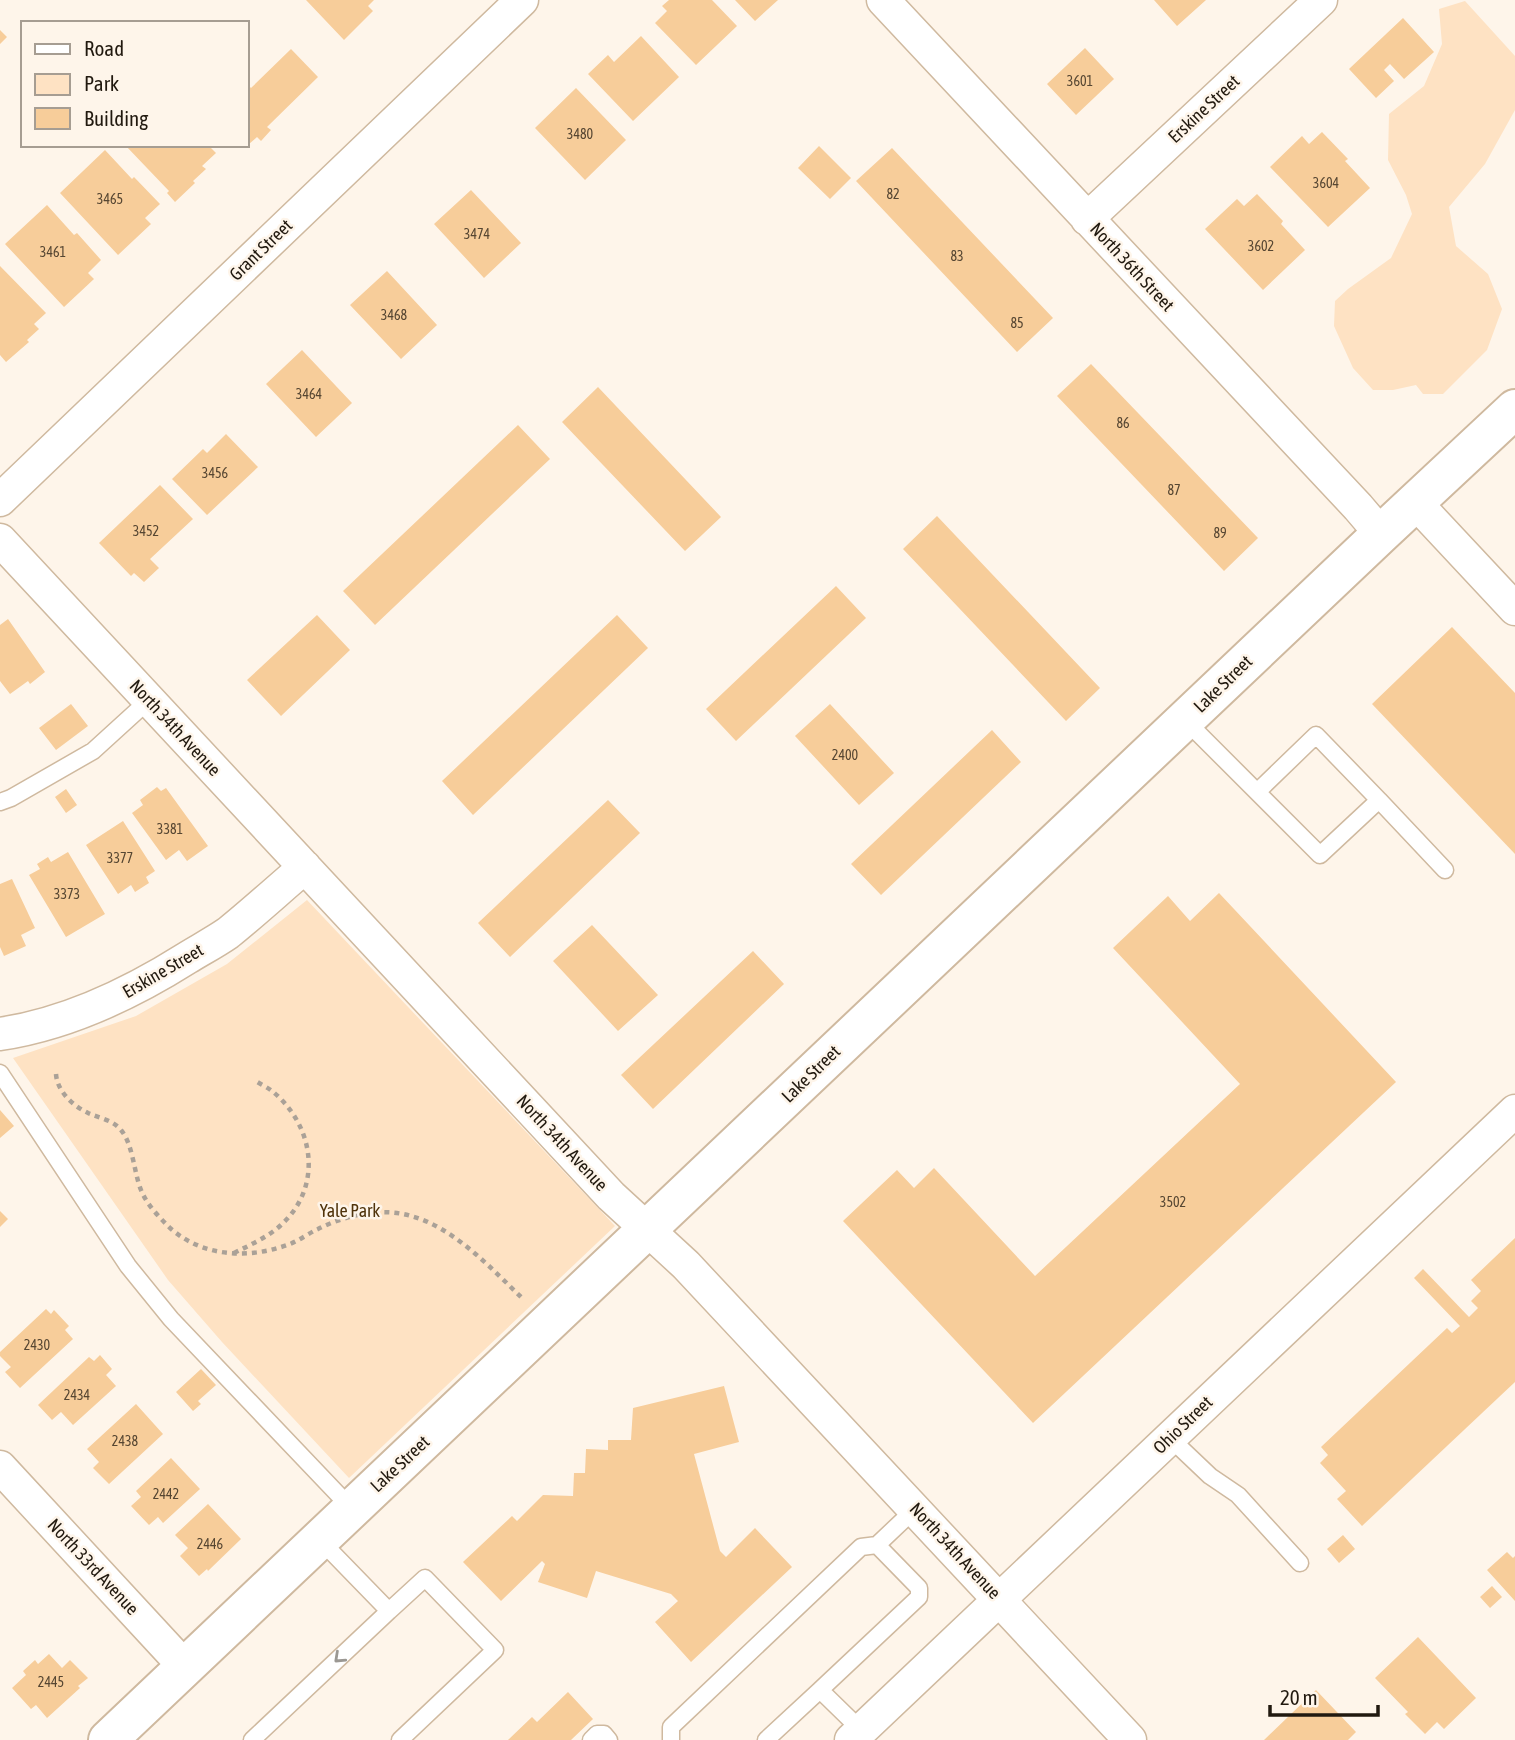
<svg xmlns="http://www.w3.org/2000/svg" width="1515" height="1740" viewBox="0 0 1515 1740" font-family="'Asap Condensed',sans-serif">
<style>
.green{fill:#fee2c3}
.building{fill:#f7cd9a}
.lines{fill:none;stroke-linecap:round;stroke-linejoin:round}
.lane-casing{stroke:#cfb99f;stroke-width:19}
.street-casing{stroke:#cfb99f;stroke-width:35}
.secondary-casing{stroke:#cfb99f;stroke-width:42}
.path{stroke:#aaa197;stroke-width:4.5;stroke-dasharray:5 5;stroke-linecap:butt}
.lane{stroke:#fff;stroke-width:16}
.street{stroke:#fff;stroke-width:32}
.secondary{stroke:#fff;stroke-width:38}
.oneway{stroke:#9b9893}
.labels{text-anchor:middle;stroke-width:5;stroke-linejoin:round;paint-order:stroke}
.number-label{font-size:14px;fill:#564632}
.street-label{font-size:18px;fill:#21190f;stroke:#fef5ea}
.park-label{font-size:18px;fill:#50340c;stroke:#fef5ea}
</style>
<rect width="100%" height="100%" fill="#fef5ea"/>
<path class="green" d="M 1465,1 L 1515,56 L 1515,110 L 1485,164 L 1449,207 L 1456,246 L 1488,274 L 1502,309 L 1487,350 L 1443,394 L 1423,394 L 1416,385 L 1393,390 L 1373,390 L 1353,368 L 1334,326 L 1335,301 L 1348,289 L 1391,258 L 1412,214 L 1406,195 L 1388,160 L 1389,114 L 1424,86 L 1442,44 L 1439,9 Z
M 307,900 L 615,1226 L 349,1478 L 222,1342 L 168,1280 L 13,1058 L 136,1016 L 227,964 Z"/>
<path class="building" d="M 306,0 L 374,0 L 368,6 L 373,11 L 344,40 Z
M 669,0 L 712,0 L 737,26 L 696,65 L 655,23 L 667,11 L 662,6 Z
M 735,0 L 778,0 L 755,21 Z
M 1154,0 L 1206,0 L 1177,26 Z
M 1403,18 L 1434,52 L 1404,79 L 1390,64 L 1384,70 L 1394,81 L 1376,98 L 1349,69 Z
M 0,30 L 7,37 L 0,44 Z
M 641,36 L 679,77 L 633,121 L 588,74 L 608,55 L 614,62 Z
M 1085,48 L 1114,79 L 1076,115 L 1047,84 Z
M 291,49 L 318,77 L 267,127 L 271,130 L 261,141 L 257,137 L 249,144 L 247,142 L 247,84 L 251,88 Z
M 576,88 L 626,140 L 585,180 L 535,128 Z
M 1322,132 L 1348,159 L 1345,161 L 1370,188 L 1328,227 L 1270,167 L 1302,136 L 1309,144 Z
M 125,145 L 208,145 L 216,153 L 202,166 L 206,169 L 193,181 L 195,183 L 175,202 L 167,193 L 169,191 Z
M 819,146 L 851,178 L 830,199 L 798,168 Z
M 892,148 L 1053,318 L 1017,352 L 856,181 Z
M 105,150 L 132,179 L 134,177 L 160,204 L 145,218 L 151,224 L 118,255 L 60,193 Z
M 471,190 L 521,243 L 484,278 L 434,224 Z
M 1257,194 L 1283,221 L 1281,224 L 1305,250 L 1263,290 L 1205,229 L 1237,199 L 1244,206 Z
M 47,205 L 74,235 L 77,233 L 101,260 L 88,273 L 94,279 L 64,307 L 5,244 Z
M 0,266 L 46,313 L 34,324 L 39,329 L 27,340 L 29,342 L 6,362 L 0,355 Z
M 387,271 L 437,325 L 401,359 L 350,305 Z
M 302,350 L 352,403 L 316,437 L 266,384 Z
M 1091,364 L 1258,538 L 1224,571 L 1057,396 Z
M 598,387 L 721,517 L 685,551 L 562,422 Z
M 518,425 L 550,459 L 375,625 L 343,591 Z
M 226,434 L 258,467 L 207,515 L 172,479 L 203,449 L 207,453 Z
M 160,485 L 193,519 L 150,559 L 159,568 L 144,582 L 134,573 L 131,576 L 99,543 Z
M 937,516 L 1100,688 L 1066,721 L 903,549 Z
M 836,586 L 866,618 L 736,741 L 706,709 Z
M 317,615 L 350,650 L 281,716 L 247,680 Z
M 617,615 L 648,648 L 473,815 L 442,781 Z
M 8,619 L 45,672 L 30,684 L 28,681 L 10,694 L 0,681 L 0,625 Z
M 1452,627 L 1515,693 L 1515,854 L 1372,704 Z
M 71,704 L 88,726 L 56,750 L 39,728 Z
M 830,704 L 894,773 L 859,805 L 795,736 Z
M 992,730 L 1021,762 L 881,895 L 851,864 Z
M 157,787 L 161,791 L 166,788 L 208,846 L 187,861 L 179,850 L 166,860 L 132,813 L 143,805 L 140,800 Z
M 66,789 L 77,805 L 66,813 L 55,797 Z
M 608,800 L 640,833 L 510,957 L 478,923 Z
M 123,821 L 155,871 L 146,877 L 149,883 L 135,892 L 131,885 L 118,894 L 86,845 Z
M 68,852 L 105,914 L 66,937 L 29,875 L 40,869 L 37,864 L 48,857 L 51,862 Z
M 12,879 L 35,928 L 21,935 L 26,946 L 4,956 L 0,947 L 0,884 Z
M 1219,893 L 1396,1082 L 1033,1423 L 843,1221 L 897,1170 L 914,1188 L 934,1168 L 1035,1276 L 1240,1084 L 1113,948 L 1168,896 L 1190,921 Z
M 592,925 L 658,995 L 618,1031 L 553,961 Z
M 753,951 L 784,984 L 653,1109 L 621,1075 Z
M 0,1110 L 14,1126 L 0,1138 Z
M 0,1211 L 8,1219 L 0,1227 Z
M 1515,1238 L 1515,1382 L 1362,1526 L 1337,1499 L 1346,1491 L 1320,1463 L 1328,1455 L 1321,1447 L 1447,1328 L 1452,1333 L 1460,1326 L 1414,1278 L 1423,1269 L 1469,1317 L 1478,1308 L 1471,1301 L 1481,1291 L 1471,1280 Z
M 46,1309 L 51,1314 L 54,1310 L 69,1326 L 65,1330 L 73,1339 L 20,1388 L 5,1372 L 11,1367 L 0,1356 L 0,1352 Z
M 100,1355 L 112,1369 L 106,1375 L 116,1386 L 73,1425 L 61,1412 L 52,1420 L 38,1405 L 89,1357 L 94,1361 Z
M 201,1369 L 216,1385 L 198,1401 L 201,1404 L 193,1411 L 176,1392 Z
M 724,1386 L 739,1442 L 694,1454 L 720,1551 L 726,1557 L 755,1528 L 792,1567 L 691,1662 L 655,1622 L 678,1601 L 671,1594 L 596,1571 L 587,1598 L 538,1582 L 545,1564 L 542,1561 L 501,1601 L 463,1562 L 512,1516 L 517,1521 L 543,1495 L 573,1496 L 574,1473 L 585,1473 L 586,1449 L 608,1450 L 608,1440 L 631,1440 L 633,1408 Z
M 136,1404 L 163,1434 L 109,1484 L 93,1468 L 99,1462 L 87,1449 Z
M 171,1458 L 200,1489 L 163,1523 L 158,1517 L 149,1525 L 131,1506 L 141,1497 L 136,1491 Z
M 208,1504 L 241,1539 L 208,1571 L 207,1569 L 199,1576 L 180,1556 L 188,1548 L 175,1535 Z
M 1343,1535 L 1355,1549 L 1339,1563 L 1327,1549 Z
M 1507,1552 L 1513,1558 L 1515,1556 L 1515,1601 L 1487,1570 Z
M 1492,1586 L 1502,1597 L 1490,1608 L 1480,1597 Z
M 1418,1637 L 1476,1698 L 1444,1729 L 1437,1722 L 1425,1734 L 1405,1714 L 1408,1712 L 1375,1678 Z
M 49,1654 L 62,1668 L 70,1660 L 88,1678 L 78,1686 L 80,1688 L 47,1718 L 36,1705 L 31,1709 L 12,1688 L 26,1675 L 23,1671 L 35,1660 L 38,1664 Z
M 1316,1690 L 1356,1732 L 1348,1740 L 1264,1740 Z
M 568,1692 L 593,1719 L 571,1740 L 508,1740 L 532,1717 L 537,1722 Z"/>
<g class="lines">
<defs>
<path id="lane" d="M 1185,720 L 1320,855 L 1379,800 L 1316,735 L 1257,792
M 1379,800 L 1445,870
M 0,802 L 11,798 L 93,751 L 149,700
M 0,1073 L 128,1266 L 171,1319 L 352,1509
M 1170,1438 L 1210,1476 L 1238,1495 L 1300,1563
M 320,1540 L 389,1611 L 425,1578 L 495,1650 L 400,1740
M 820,1690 L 919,1597 L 919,1588 L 877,1545 L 915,1509
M 252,1740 L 389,1611
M 591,1740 L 597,1734 L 604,1734 L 609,1740
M 671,1740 L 671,1727 L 861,1547 L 877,1545
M 766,1740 L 820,1690 L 861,1730"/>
<path id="street" d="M 883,0 L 1358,507 L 1381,534
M 1087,219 L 1321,0
M 0,500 L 522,0
M 1415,502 L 1515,609
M 0,540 L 611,1196 L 686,1265 L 1130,1740
M 0,1034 C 67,1024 130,994 187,958 C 200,950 215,942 228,933 C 254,912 279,889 305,867
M 0,1467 L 185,1667
M 851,1740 L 1515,1111"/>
<path id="secondary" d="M 108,1740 L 1381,534 L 1515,409"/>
</defs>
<use href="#lane" class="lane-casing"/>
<use href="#street" class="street-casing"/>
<use href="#secondary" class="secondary-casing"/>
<path class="path" d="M 56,1074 C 57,1091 73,1106 88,1113 C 99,1118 113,1120 121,1130 C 133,1144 134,1173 141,1190 C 147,1205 159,1217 170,1228 C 204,1258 250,1259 290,1244 C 300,1240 309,1233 318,1229 C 346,1215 381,1207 411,1216 C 453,1227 491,1268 521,1297
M 234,1253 C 250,1245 268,1237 281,1225 C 323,1187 315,1126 272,1091 C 267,1087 260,1084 254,1080"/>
<use href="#lane" class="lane"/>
<use href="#street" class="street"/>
<use href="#secondary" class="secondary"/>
</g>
<defs><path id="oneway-chevron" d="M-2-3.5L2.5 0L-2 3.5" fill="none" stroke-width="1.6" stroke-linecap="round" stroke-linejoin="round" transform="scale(1.75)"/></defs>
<use class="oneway" href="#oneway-chevron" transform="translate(339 1658) rotate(137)"/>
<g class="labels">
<g class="number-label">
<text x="1080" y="86">3601</text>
<text x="580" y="139">3480</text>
<text x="1326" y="188">3604</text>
<text x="893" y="199">82</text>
<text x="110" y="204">3465</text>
<text x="477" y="239">3474</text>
<text x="1261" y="251">3602</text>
<text x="53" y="257">3461</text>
<text x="957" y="261">83</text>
<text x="394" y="320">3468</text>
<text x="1017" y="328">85</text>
<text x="309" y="399">3464</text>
<text x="1123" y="428">86</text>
<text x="215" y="478">3456</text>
<text x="1174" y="495">87</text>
<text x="146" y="536">3452</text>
<text x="1220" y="538">89</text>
<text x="845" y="760">2400</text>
<text x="170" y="834">3381</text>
<text x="120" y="863">3377</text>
<text x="67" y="899">3373</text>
<text x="1173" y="1207">3502</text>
<text x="37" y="1350">2430</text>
<text x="77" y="1400">2434</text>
<text x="125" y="1446">2438</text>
<text x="166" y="1499">2442</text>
<text x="210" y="1549">2446</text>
<text x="51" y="1687">2445</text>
</g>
<g class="street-label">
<text transform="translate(1204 109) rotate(-43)" y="6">Erskine Street</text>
<text transform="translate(261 250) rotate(-44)" y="6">Grant Street</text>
<text transform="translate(1132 267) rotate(47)" y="6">North 36th Street</text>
<text transform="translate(1223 684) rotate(-44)" y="6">Lake Street</text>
<text transform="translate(175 728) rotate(47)" y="6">North 34th Avenue</text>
<text transform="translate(163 971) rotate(-30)" y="6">Erskine Street</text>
<text transform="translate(811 1074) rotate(-44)" y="6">Lake Street</text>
<text transform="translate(562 1143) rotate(47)" y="6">North 34th Avenue</text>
<text transform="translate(1183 1425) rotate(-44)" y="6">Ohio Street</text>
<text transform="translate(400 1464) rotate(-43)" y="6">Lake Street</text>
<text transform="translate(955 1551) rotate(47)" y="6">North 34th Avenue</text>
<text transform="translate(93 1567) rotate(47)" y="6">North 33rd Avenue</text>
</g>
<g class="park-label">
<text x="350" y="1217">Yale Park</text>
</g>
</g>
<rect x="21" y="21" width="228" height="126" fill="#fef5ea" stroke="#a69d92" stroke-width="2"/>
<rect x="35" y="44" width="35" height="10" fill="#ffffff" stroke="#a69d92" stroke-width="2"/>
<text x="84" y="56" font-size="21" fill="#21190f">Road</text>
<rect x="35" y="74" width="35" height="21" fill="#fee2c3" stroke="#a69d92" stroke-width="2"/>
<text x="84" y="91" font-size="21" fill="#21190f">Park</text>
<rect x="35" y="108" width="35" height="21" fill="#f7cd9a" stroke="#a69d92" stroke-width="2"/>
<text x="84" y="126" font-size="21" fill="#21190f">Building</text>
<path d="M1270 1705v10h108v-10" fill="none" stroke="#21190f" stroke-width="3.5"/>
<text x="1280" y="1705" font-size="21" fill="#21190f" stroke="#fef5ea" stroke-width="5" paint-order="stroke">20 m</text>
</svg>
